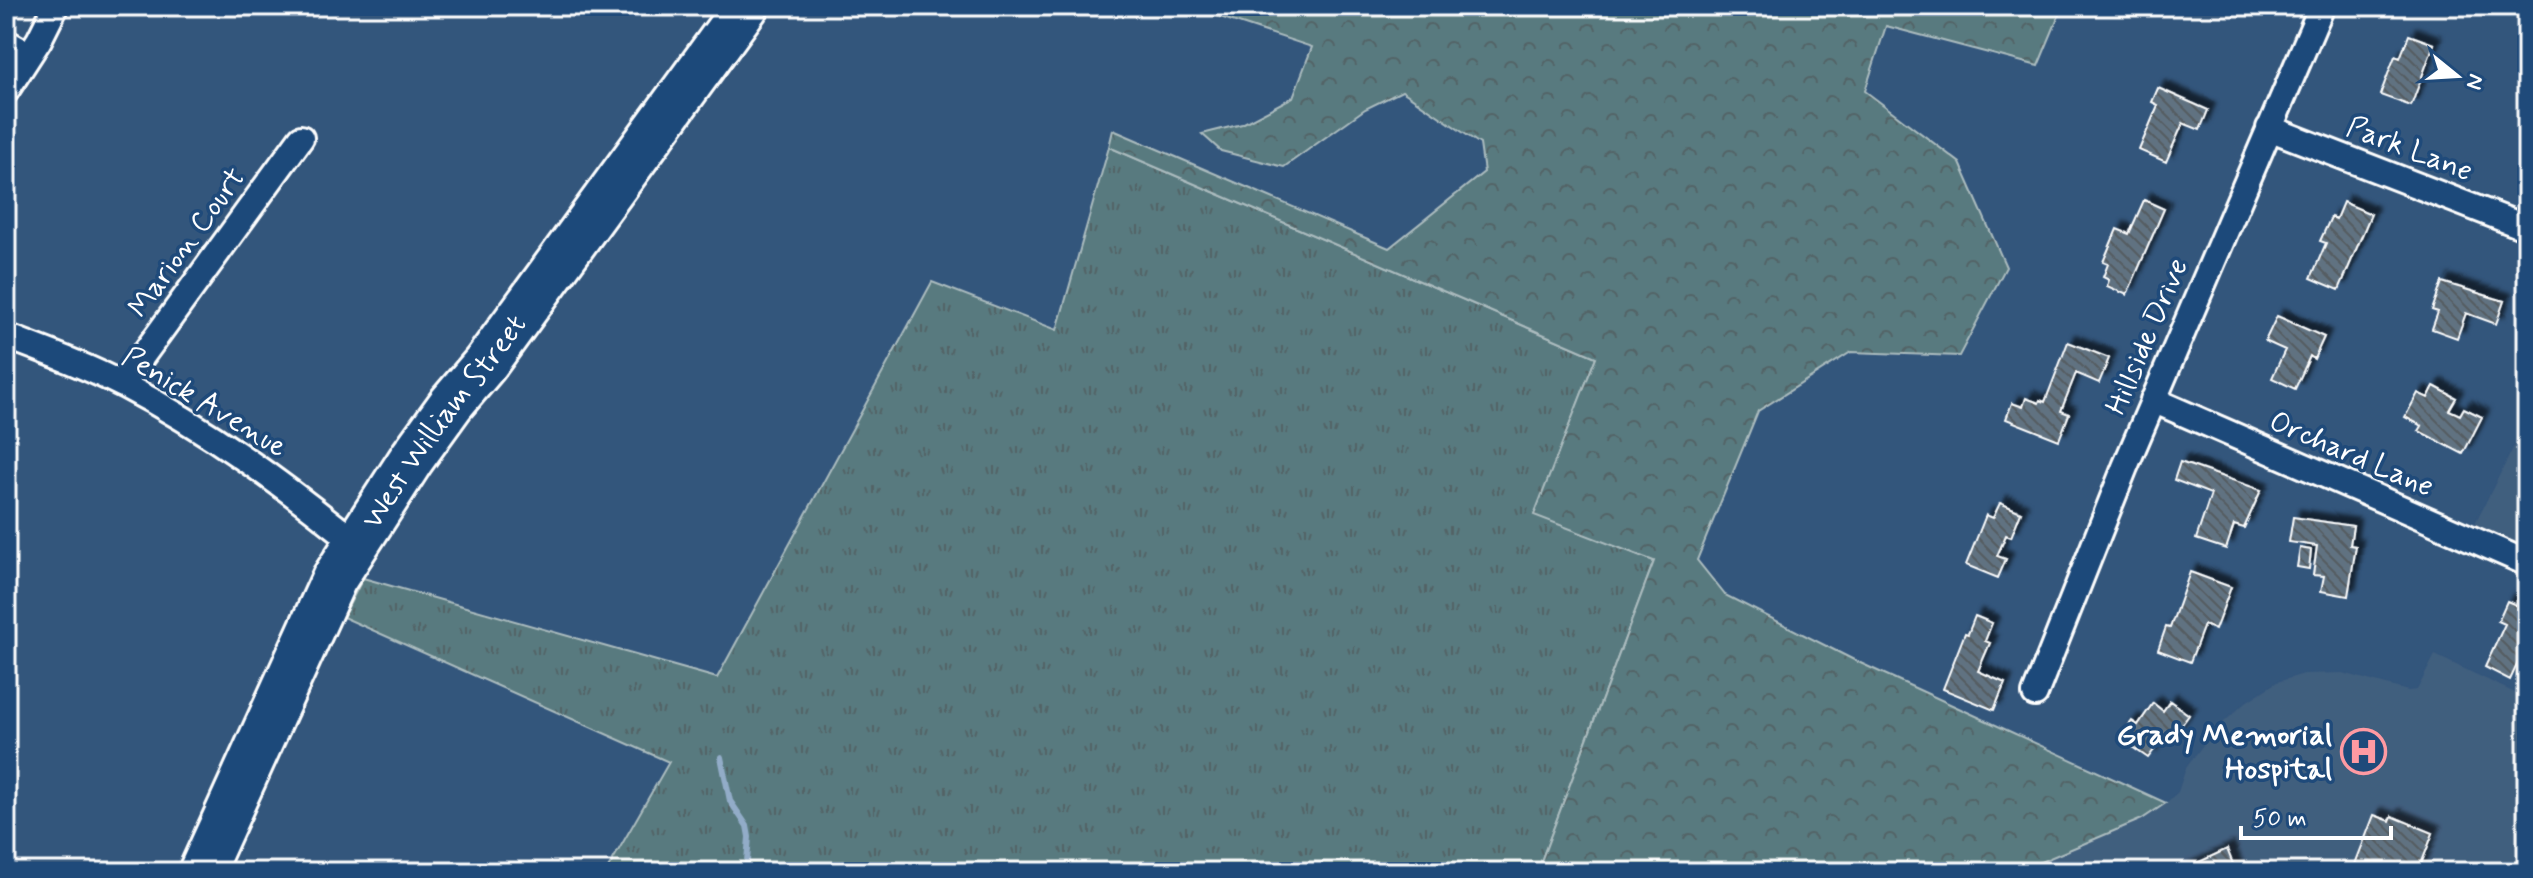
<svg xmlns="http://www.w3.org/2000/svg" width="2533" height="878" viewBox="0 0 2533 878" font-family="Mynerve,sans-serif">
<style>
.built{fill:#415e7e}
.grass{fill:url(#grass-tufts);stroke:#acbcbf;stroke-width:2}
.forest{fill:url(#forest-crowns);stroke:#acbcbf;stroke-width:2}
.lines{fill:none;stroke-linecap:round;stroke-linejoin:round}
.stream{stroke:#92acc8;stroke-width:6}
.building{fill:url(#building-back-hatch);stroke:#fff;stroke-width:2;filter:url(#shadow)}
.street-casing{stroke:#fff;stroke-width:30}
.highway-casing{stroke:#fff;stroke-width:50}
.street{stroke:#1f4a7a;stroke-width:24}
.highway{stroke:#1f4a7a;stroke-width:44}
.labels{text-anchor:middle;stroke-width:7;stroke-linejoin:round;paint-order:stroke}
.street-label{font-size:30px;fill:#fff;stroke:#1f4a7a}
.poi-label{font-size:30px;font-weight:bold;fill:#fff;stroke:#1f4a7a;text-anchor:end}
</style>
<defs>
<pattern id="grass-tufts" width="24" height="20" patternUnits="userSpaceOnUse" patternTransform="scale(2)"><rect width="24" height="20" fill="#587a7f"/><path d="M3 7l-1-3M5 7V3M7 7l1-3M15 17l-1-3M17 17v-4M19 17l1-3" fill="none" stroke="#526366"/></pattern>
<pattern id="forest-crowns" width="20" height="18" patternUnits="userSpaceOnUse" patternTransform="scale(2)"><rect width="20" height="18" fill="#587a7f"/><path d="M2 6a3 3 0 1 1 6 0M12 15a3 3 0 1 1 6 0" fill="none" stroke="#526366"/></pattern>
<pattern id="building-back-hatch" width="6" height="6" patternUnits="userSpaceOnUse" patternTransform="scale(2)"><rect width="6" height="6" fill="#617281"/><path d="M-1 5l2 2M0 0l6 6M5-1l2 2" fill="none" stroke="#545b61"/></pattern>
<filter id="shadow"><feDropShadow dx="7" dy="-7" stdDeviation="2" flood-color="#0009"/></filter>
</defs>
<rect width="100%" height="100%" fill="#33567c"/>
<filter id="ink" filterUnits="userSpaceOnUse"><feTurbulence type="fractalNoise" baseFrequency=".0125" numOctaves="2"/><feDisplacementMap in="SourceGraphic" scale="16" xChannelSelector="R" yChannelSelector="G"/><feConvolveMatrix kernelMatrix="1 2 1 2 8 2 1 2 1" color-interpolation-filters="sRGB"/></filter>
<g filter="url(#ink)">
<path class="built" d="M 2527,421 L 2527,573 L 2464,545 Z
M 2435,655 L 2515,693 L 2527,701 L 2527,872 L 2017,872 L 2142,819 L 2166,803 L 2178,792 L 2186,768 L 2211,734 L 2246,702 L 2277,682 L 2304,674 L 2343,673 L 2408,691 L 2417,690 Z"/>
<path class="grass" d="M 1109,147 L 1596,357 L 1535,514 L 1654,561 L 1537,872 L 606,872 L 669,762 L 343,617 L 363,578 L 717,678 L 932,282 L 1057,330 Z"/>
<path class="forest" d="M 1197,6 L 2063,6 L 2038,66 L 1886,26 L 1865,91 L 1960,163 L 2006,267 L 1959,356 L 1851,352 L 1758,411 L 1697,560 L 1725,595 L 1856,661 L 2166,803 L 2142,819 L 2017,872 L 1537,872 L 1654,561 L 1534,515 L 1596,357 L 1109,147 L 1113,130 L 1389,248 L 1484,172 L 1480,144 L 1402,91 L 1365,109 L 1284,167 L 1221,151 L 1202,134 L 1242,124 L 1293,97 L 1312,47 L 1205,12 Z"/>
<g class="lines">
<path class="stream" d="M 721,757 L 730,801 L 747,826 L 749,837 L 747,861 L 743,872"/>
</g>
<path class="building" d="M 2409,35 L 2434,44 L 2411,106 L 2380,95 L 2395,56 L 2400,58 Z
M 2158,88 L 2208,110 L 2200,130 L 2183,123 L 2166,162 L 2139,150 L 2158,105 L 2152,102 Z
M 2144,200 L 2164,209 L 2127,295 L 2107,286 L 2109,280 L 2103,277 L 2108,264 L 2103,262 L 2117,229 L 2129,234 Z
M 2343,202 L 2371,214 L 2339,290 L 2311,278 L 2326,243 L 2320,241 L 2331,217 L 2336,219 Z
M 2442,282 L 2504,301 L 2496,324 L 2466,313 L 2457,338 L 2432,329 L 2438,312 L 2432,310 Z
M 2277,316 L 2324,337 L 2314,359 L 2310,356 L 2295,389 L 2272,378 L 2285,350 L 2265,341 Z
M 2068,342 L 2109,358 L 2099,383 L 2076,373 L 2061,411 L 2069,414 L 2059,440 L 2006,419 L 2012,403 L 2023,407 L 2026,398 L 2039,403 L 2040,400 L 2045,402 Z
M 2434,386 L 2456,398 L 2449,410 L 2460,415 L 2464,408 L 2482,417 L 2463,454 L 2419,431 L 2422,426 L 2405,417 L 2418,393 L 2428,398 Z
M 2180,462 L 2261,490 L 2244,528 L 2234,525 L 2226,549 L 2196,539 L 2211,494 L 2174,480 Z
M 2000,503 L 2021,512 L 2011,537 L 2006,535 L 1997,556 L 2006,559 L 1998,578 L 1966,565 L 1986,515 L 1993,518 Z
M 2293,517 L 2353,526 L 2350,545 L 2356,546 L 2348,596 L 2321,591 L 2324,576 L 2313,575 L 2317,546 L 2289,542 Z
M 2300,548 L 2311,550 L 2309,569 L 2297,567 Z
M 2190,572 L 2231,587 L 2215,630 L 2204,625 L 2190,662 L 2158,650 L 2166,627 L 2170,628 Z
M 2507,601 L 2527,610 L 2527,656 L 2522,654 L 2510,680 L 2485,667 L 2505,624 L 2498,621 Z
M 1975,616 L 1992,623 L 1985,641 L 1990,643 L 1978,671 L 2005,683 L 1994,710 L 1943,689 L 1965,633 L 1968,634 Z
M 2170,701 L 2189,715 L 2172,738 L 2166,734 L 2148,758 L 2119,738 L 2132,721 L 2138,725 L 2153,703 L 2163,711 Z
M 2374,815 L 2390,821 L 2392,816 L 2433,833 L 2418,872 L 2352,872 Z
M 2227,849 L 2236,872 L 2178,872 Z"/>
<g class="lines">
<defs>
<path id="street" d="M 6,42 L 29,55
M 6,91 L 39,40 L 56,6
M 2269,128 L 2527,228
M 6,336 C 45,351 87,366 125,386 C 208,429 284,485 357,544
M 122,384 L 301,138
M 2153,400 L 2527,563
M 2035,694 L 2125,467 L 2322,6"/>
<g id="highway">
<path id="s1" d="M 201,872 L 334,579 L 412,458 L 451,404 L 485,364 L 746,6"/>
</g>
</defs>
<use href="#street" class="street-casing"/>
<use href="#highway" class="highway-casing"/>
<use href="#street" class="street"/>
<use href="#highway" class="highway"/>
</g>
</g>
<defs>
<symbol id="hospital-ring" viewBox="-11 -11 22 22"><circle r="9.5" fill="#1f4a7a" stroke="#ff9aa2" stroke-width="1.5"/><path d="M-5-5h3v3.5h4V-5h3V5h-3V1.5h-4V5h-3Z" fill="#ff9aa2"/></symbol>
</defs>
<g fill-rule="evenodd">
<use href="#hospital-ring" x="2338" y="726" width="51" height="51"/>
</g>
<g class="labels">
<g class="street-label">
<text transform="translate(2410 148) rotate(21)" y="10">Park Lane</text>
<text transform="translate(186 242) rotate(-54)" y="10">Marion Court</text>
<text transform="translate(2146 336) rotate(-67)" y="10">Hillside Drive</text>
<text transform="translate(205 401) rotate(31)" y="10">Penick Avenue</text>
<text dy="10" stroke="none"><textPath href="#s1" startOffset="514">West William Street</textPath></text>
<text transform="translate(2352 453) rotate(23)" y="10">Orchard Lane</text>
</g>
<g class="poi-label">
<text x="2332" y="744">Grady Memorial<tspan x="2332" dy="34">Hospital</tspan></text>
</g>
</g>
<rect width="2533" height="878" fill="none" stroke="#1f4a7a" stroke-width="32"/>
<rect x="16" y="16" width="2501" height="846" fill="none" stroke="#fff" stroke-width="3" filter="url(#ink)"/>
<g transform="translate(2457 76) rotate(108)" stroke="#1f4a7a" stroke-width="6" paint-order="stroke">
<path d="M0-6L14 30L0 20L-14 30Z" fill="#ffffff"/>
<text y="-12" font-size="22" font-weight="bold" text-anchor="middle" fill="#ffffff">N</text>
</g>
<path d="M2241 826v12h150v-12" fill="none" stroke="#ffffff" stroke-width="4"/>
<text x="2253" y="826" font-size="24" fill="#ffffff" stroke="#1f4a7a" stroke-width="6" paint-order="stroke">50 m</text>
</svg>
